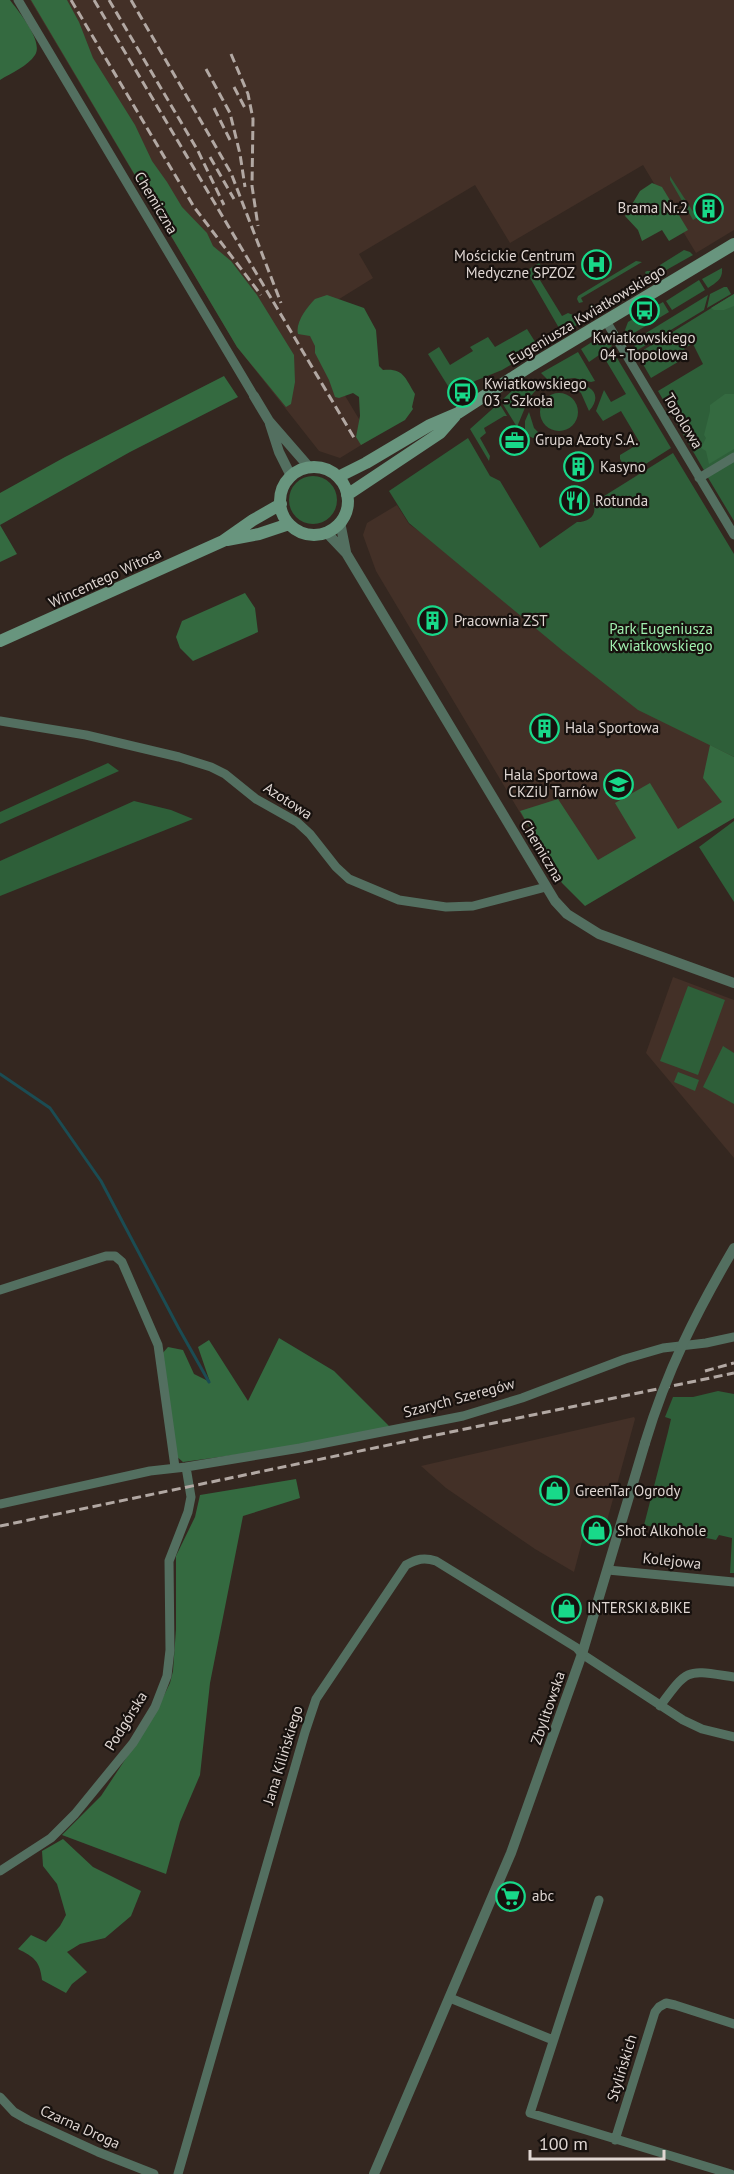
<svg xmlns="http://www.w3.org/2000/svg" width="734" height="2174" viewBox="0 0 734 2174" font-family="'PT Sans',sans-serif">
<style>
.built{fill:#433027}
.green{fill:#2e5f39}
.forest{fill:#346a40}
.lines{fill:none;stroke-linecap:round;stroke-linejoin:round}
.stream{stroke:#1b4c53;stroke-width:3}
.minor{stroke:#536f60;stroke-width:9}
.tertiary{stroke:#536f60;stroke-width:10}
.secondary{stroke:#68957e;stroke-width:12}
.rail{stroke:#b2a8a3;stroke-width:3;stroke-dasharray:9 4.5;stroke-linecap:butt}
.tertiary-bridge{stroke:#536f60;stroke-width:10}
.labels{text-anchor:middle;stroke-width:4.5;stroke-linejoin:round;paint-order:stroke}
.street-label{font-size:15px;fill:#dfd6d2;stroke:#17110e}
.poi-label{font-size:15px;fill:#dfd6d2;stroke:#17110e;text-anchor:start}
.park-label{font-size:15px;fill:#a0f0af;stroke:#17110e}
</style>
<rect width="100%" height="100%" fill="#342720"/>
<path class="built" d="M 30,0 L 734,0 L 734,230 L 696,253 L 643,165 L 510,243 L 475,185 L 359,254 L 373,278 L 315,314 L 323,359 L 371,439 L 340,458 L 319,451 L 237,347 Z
M 397,505 L 409,524 L 734,757 L 734,818 L 562,883 L 376,571 L 363,535 L 367,523 Z
M 673,977 L 734,1000 L 734,1158 L 646,1053 Z
M 634,1417 L 635,1419 L 602,1539 L 591,1534 L 583,1538 L 574,1572 L 535,1549 L 446,1488 L 421,1466 Z"/>
<path class="green" d="M 670,176 L 694,213 L 698,217 L 693,220 L 670,180 Z
M 684,250 L 690,252 L 693,255 L 661,273 L 659,270 L 660,265 Z
M 636,261 L 642,262 L 581,298 L 583,302 L 579,303 L 577,299 L 578,296 Z
M 539,263 L 542,267 L 535,272 L 562,316 L 568,313 L 573,315 L 577,320 L 592,312 L 589,306 L 595,305 L 599,312 L 558,336 L 555,331 L 559,328 L 526,271 Z
M 722,268 C 723,279 717,282 708,288 L 702,279 Z
M 647,271 L 652,271 L 655,277 L 605,306 L 602,299 L 605,295 L 609,301 L 648,279 L 645,272 Z
M 699,280 L 705,290 L 672,310 L 666,301 Z
M 724,287 L 727,287 L 731,294 L 707,308 L 710,294 Z
M 734,294 L 734,455 L 705,472 L 658,391 L 703,364 L 693,344 L 684,348 L 688,356 L 651,378 L 637,354 Z
M 708,295 L 704,310 L 636,351 L 633,341 Z
M 663,302 L 669,312 L 629,336 L 625,330 L 628,322 Z
M 527,329 L 539,348 L 502,370 L 475,381 L 453,394 L 428,354 L 439,347 L 450,365 L 473,351 L 470,347 L 488,337 L 495,347 Z
M 603,335 L 612,346 L 589,362 L 581,349 Z
M 578,352 L 595,381 L 591,382 L 574,378 L 549,381 L 541,373 Z
M 612,353 L 614,353 L 671,448 L 633,472 L 628,472 L 620,459 L 620,455 L 640,443 L 621,411 L 603,421 L 596,411 L 604,390 L 611,402 L 626,394 L 605,359 Z
M 534,379 L 537,385 L 536,390 L 529,398 L 517,427 L 501,401 L 513,390 Z
M 574,383 C 592,385 603,395 589,411 L 581,393 L 571,385 Z
M540 412a19 19 0 1 1 38 0a19 19 0 1 1-38 0Z
M 499,403 L 507,416 L 504,416 L 484,428 L 486,433 L 480,438 L 490,456 L 489,461 L 470,429 Z
M 529,412 L 534,428 L 545,439 L 533,438 L 525,434 L 525,421 Z
M 468,438 L 490,476 L 500,481 L 540,548 L 577,522 C 589,522 598,515 593,503 L 673,453 L 734,554 L 734,757 L 638,710 L 563,651 L 409,523 L 389,491 Z
M 734,460 L 734,521 L 707,476 Z
M289 500a24 24 0 1 1 48 0a24 24 0 1 1-48 0Z
M 108,763 L 119,771 L 0,824 L 0,812 Z
M 134,801 L 171,810 L 193,819 L 0,896 L 0,861 Z
M 734,821 L 734,902 L 699,847 Z
M 688,986 L 725,1000 L 698,1075 L 660,1061 Z
M 723,1046 L 734,1053 L 734,1104 L 703,1087 Z
M 678,1072 L 699,1080 L 695,1091 L 674,1082 Z
M 718,1391 L 734,1394 L 734,1573 L 730,1573 L 732,1538 L 719,1535 L 716,1540 L 644,1525 L 668,1432 L 671,1419 L 665,1417 L 673,1397 L 693,1397 Z"/>
<path class="forest" d="M 0,0 L 10,0 C 18,11 44,41 35,55 C 28,66 11,73 0,80 Z
M 31,0 L 67,0 L 79,22 L 93,58 L 135,125 L 152,161 L 167,182 L 182,207 L 207,233 L 213,246 L 231,261 L 257,295 L 294,355 L 295,382 L 291,404 L 286,407 L 237,347 Z
M 652,183 L 662,187 L 688,230 L 669,241 L 662,230 L 642,241 L 638,230 L 625,216 L 640,191 Z
M 734,294 L 734,306 L 724,310 L 714,310 L 711,308 Z
M 327,295 L 364,308 L 376,330 L 379,366 L 383,370 C 404,368 405,378 415,394 L 412,407 L 413,409 L 405,420 L 361,445 L 356,437 L 360,416 L 359,397 L 353,393 L 339,398 L 335,397 L 329,380 L 315,353 L 315,346 L 310,336 L 298,334 C 295,323 307,307 315,299 Z
M 224,376 L 238,397 L 130,452 L 0,525 L 17,554 L 0,562 L 0,493 L 65,457 Z
M 725,394 L 734,394 L 734,449 L 709,464 L 706,451 L 701,448 L 706,438 L 704,435 L 710,411 L 710,405 Z
M 245,593 L 255,608 L 258,632 L 193,661 L 180,648 L 176,637 L 182,621 Z
M 710,745 L 734,757 L 734,818 L 585,906 L 562,883 L 520,811 L 558,799 L 598,860 L 636,838 L 615,803 L 650,783 L 678,829 L 722,802 L 703,778 Z
M 279,1338 L 334,1371 L 392,1429 L 292,1447 L 183,1462 L 175,1455 L 161,1355 L 168,1347 L 183,1350 L 194,1374 L 210,1382 L 198,1347 L 209,1340 L 248,1401 Z
M 296,1479 L 300,1498 L 243,1516 L 210,1683 L 200,1775 L 180,1822 L 166,1874 L 62,1835 L 101,1796 L 154,1716 L 170,1683 L 173,1671 L 176,1629 L 176,1556 L 195,1517 L 200,1495 Z
M 63,1839 L 93,1867 L 141,1891 L 131,1916 L 105,1938 L 80,1944 L 67,1952 L 87,1972 L 72,1984 L 66,1993 L 42,1980 C 40,1961 34,1957 18,1949 L 31,1935 L 46,1942 L 60,1926 L 66,1915 L 57,1884 L 43,1866 L 42,1851 Z"/>
<g class="lines">
<path class="stream" d="M 0,1074 L 50,1108 L 101,1181 L 178,1327 L 209,1382"/>
<path class="minor" d="M 18,0 L 254,396
M 606,321 L 734,535
M 699,478 L 734,457
M 0,721 L 86,735 L 179,757 L 211,767 L 225,774 L 256,799 L 297,822 L 310,834 L 336,867 L 349,879 L 399,900 L 446,907 L 473,906 L 546,887
M 0,1290 L 106,1256 L 115,1256 L 122,1262 L 158,1345 L 175,1467
M 0,1504 L 150,1471 L 186,1467 L 300,1448 L 463,1416 L 522,1398 L 625,1359 L 663,1348 L 706,1343 L 734,1337
M 608,1570 L 734,1582
M 660,1706 C 689,1667 686,1670 734,1677
M 0,1871 L 51,1838 L 75,1814 L 133,1743 L 155,1707 L 167,1676 L 170,1650 L 169,1561 L 188,1512 L 191,1497 L 186,1467
M 599,1900 L 530,2113 L 731,2174
M 450,1998 L 553,2040
M 0,2097 L 14,2112 L 28,2120 L 98,2152 L 154,2174
M 615,2140 L 655,2012 L 659,2007 L 666,2003 L 675,2005 L 734,2024
M 178,2174 L 305,1732 L 316,1699 L 406,1565 C 417,1559 424,1557 436,1561 L 577,1648 L 582,1654 L 683,1720 L 702,1729 L 734,1737"/>
<path class="tertiary" d="M 254,396 L 269,421 L 309,467
M 270,424 L 279,452 L 291,476
M 340,522 L 346,552
M 326,532 L 346,553 L 555,901 L 567,914 L 599,934 L 734,983
M 374,2174 L 511,1853 L 582,1654 L 645,1443"/>
<path class="secondary" d="M280 501a34 34 0 1 1 68 0a34 34 0 1 1-68 0Z
M 338,477 L 366,463 L 430,425 L 458,413 L 532,365 L 734,244
M 347,495 L 440,433 L 455,416
M 227,540 L 259,534 L 289,524
M 0,641 L 223,541 L 253,520 L 281,504"/>
<path class="rail" d="M 71,0 L 194,207 L 261,295
M 94,0 L 356,441
M 109,0 L 198,151 L 224,205
M 131,0 L 231,173 L 281,303
M 231,54 L 248,94 L 253,119 L 252,186 L 258,226
M 206,69 L 230,113 L 240,154 L 245,187
M 234,87 L 245,108
M 214,108 L 230,140
M 210,157 L 234,199
M 705,1371 L 734,1363
M 0,1526 L 734,1373"/>
<path class="tertiary-bridge" d="M 645,1443 C 667,1370 696,1313 734,1248"/>
</g>
<defs>
<symbol id="building-ring" viewBox="-11 -11 22 22"><circle r="9.5" fill="#17110e" stroke="#18d989" stroke-width="1.5"/><path d="M-4-6H4V6H1V3H-1V6H-4ZM-2.5-4.3h1.7v1.8h-1.7ZM.8-4.3h1.7v1.8H.8ZM-2.5-1h1.7V.8h-1.7ZM.8-1h1.7V.8H.8Z" fill="#18d989"/></symbol>
<symbol id="hospital-ring" viewBox="-11 -11 22 22"><circle r="9.5" fill="#17110e" stroke="#18d989" stroke-width="1.5"/><path d="M-5-5h3v3.5h4V-5h3V5h-3V1.5h-4V5h-3Z" fill="#18d989"/></symbol>
<symbol id="bus-ring" viewBox="-11 -11 22 22"><circle r="9.5" fill="#17110e" stroke="#18d989" stroke-width="1.5"/><path d="M-5-6H5V4H4V6H2V4H-2V6H-4V4H-5ZM-3.5-4V0h7V-4ZM-3.5 1.2v1.5H-2V1.2ZM2 1.2v1.5H3.5V1.2Z" fill="#18d989"/></symbol>
<symbol id="office-ring" viewBox="-11 -11 22 22"><circle r="9.5" fill="#17110e" stroke="#18d989" stroke-width="1.5"/><path d="M-6-3h4V-5.5h4V-3h4V5H-6ZM-1-4.5V-3h2v-1.5ZM-6 0V1H6V0Z" fill="#18d989"/></symbol>
<symbol id="restaurant-ring" viewBox="-11 -11 22 22"><circle r="9.5" fill="#17110e" stroke="#18d989" stroke-width="1.5"/><path d="M-5-6h1v4h1v-4h1v4h1v-4h1v5L-1.5 .5V6h-2V.5L-5-1ZM5-6V6H3V1.5H1.5Q1.5-4 5-6Z" fill="#18d989"/></symbol>
<symbol id="school-ring" viewBox="-11 -11 22 22"><circle r="9.5" fill="#17110e" stroke="#18d989" stroke-width="1.5"/><path d="M0-5L7-2L0 1L-7-2ZM-4 1L0 2.5L4 1V4Q0 6-4 4Z" fill="#18d989"/></symbol>
<symbol id="shop-ring" viewBox="-11 -11 22 22"><circle r="9.5" fill="#17110e" stroke="#18d989" stroke-width="1.5"/><path d="M-5-2.5h2.3a2.7 3.5 0 0 1 5.4 0H5L5.5 6h-11ZM-1.5-2.5h3a1.5 2.3 0 0 0-3 0Z" fill="#18d989"/></symbol>
<symbol id="supermarket-ring" viewBox="-11 -11 22 22"><circle r="9.5" fill="#17110e" stroke="#18d989" stroke-width="1.5"/><path d="M-6-5.5h2.5l.6 2H6L4.5 2H-2.5L-4.4-4H-6ZM-1.5 3.2a1.3 1.3 0 1 0 .1 0ZM3 3.2a1.3 1.3 0 1 0 .1 0Z" fill="#18d989"/></symbol>
</defs>
<g fill-rule="evenodd">
<use href="#building-ring" x="692" y="192" width="33" height="33"/>
<use href="#hospital-ring" x="580" y="248" width="33" height="33"/>
<use href="#bus-ring" x="628" y="294" width="33" height="33"/>
<use href="#bus-ring" x="446" y="376" width="33" height="33"/>
<use href="#office-ring" x="498" y="424" width="33" height="33"/>
<use href="#building-ring" x="562" y="450" width="33" height="33"/>
<use href="#restaurant-ring" x="558" y="484" width="33" height="33"/>
<use href="#building-ring" x="416" y="604" width="33" height="33"/>
<use href="#building-ring" x="528" y="712" width="33" height="33"/>
<use href="#school-ring" x="602" y="768" width="33" height="33"/>
<use href="#shop-ring" x="538" y="1474" width="33" height="33"/>
<use href="#shop-ring" x="580" y="1514" width="33" height="33"/>
<use href="#shop-ring" x="550" y="1592" width="33" height="33"/>
<use href="#supermarket-ring" x="494" y="1880" width="33" height="33"/>
</g>
<g class="labels">
<g class="street-label">
<text transform="translate(156 203) rotate(59)" y="5">Chemiczna</text>
<text transform="translate(587 315) rotate(-31)" y="5">Eugeniusza Kwiatkowskiego</text>
<text transform="translate(683 421) rotate(59)" y="5">Topolowa</text>
<text transform="translate(105 578) rotate(-25)" y="5">Wincentego Witosa</text>
<text transform="translate(288 801) rotate(33)" y="5">Azotowa</text>
<text transform="translate(542 851) rotate(59)" y="5">Chemiczna</text>
<text transform="translate(459 1398) rotate(-15)" y="5">Szarych Szeregów</text>
<text transform="translate(672 1561) rotate(6)" y="5">Kolejowa</text>
<text transform="translate(548 1708) rotate(-71)" y="5">Zbylitowska</text>
<text transform="translate(126 1721) rotate(-58)" y="5">Podgórska</text>
<text transform="translate(283 1755) rotate(-73)" y="5">Jana Kilińskiego</text>
<text transform="translate(622 2068) rotate(-73)" y="5">Stylińskich</text>
<text transform="translate(80 2127) rotate(24)" y="5">Czarna Droga</text>
</g>
<g class="poi-label">
<text x="688" y="213" text-anchor="end">Brama Nr.2</text>
<text x="575" y="261" text-anchor="end">Mościckie Centrum<tspan x="575" dy="17">Medyczne SPZOZ</tspan></text>
<text x="644" y="343" text-anchor="middle">Kwiatkowskiego<tspan x="644" dy="17">04 - Topolowa</tspan></text>
<text x="484" y="389">Kwiatkowskiego<tspan x="484" dy="17">03 - Szkoła</tspan></text>
<text x="535" y="445">Grupa Azoty S.A.</text>
<text x="600" y="472">Kasyno</text>
<text x="595" y="506">Rotunda</text>
<text x="454" y="626">Pracownia ZST</text>
<text x="565" y="733">Hala Sportowa</text>
<text x="598" y="780" text-anchor="end">Hala Sportowa<tspan x="598" dy="17">CKZiU Tarnów</tspan></text>
<text x="575" y="1496">GreenTar Ogrody</text>
<text x="617" y="1536">Shot Alkohole</text>
<text x="587" y="1613">INTERSKI&amp;BIKE</text>
<text x="532" y="1901">abc</text>
</g>
<g class="park-label">
<text x="661" y="634">Park Eugeniusza<tspan x="661" dy="17">Kwiatkowskiego</tspan></text>
</g>
</g>
<path d="M530 2150v9h134v-9" fill="none" stroke="#dfd6d2" stroke-width="3"/>
<text x="539" y="2150" font-size="18" fill="#dfd6d2" stroke="#17110e" stroke-width="4.5" paint-order="stroke">100 m</text>
</svg>
